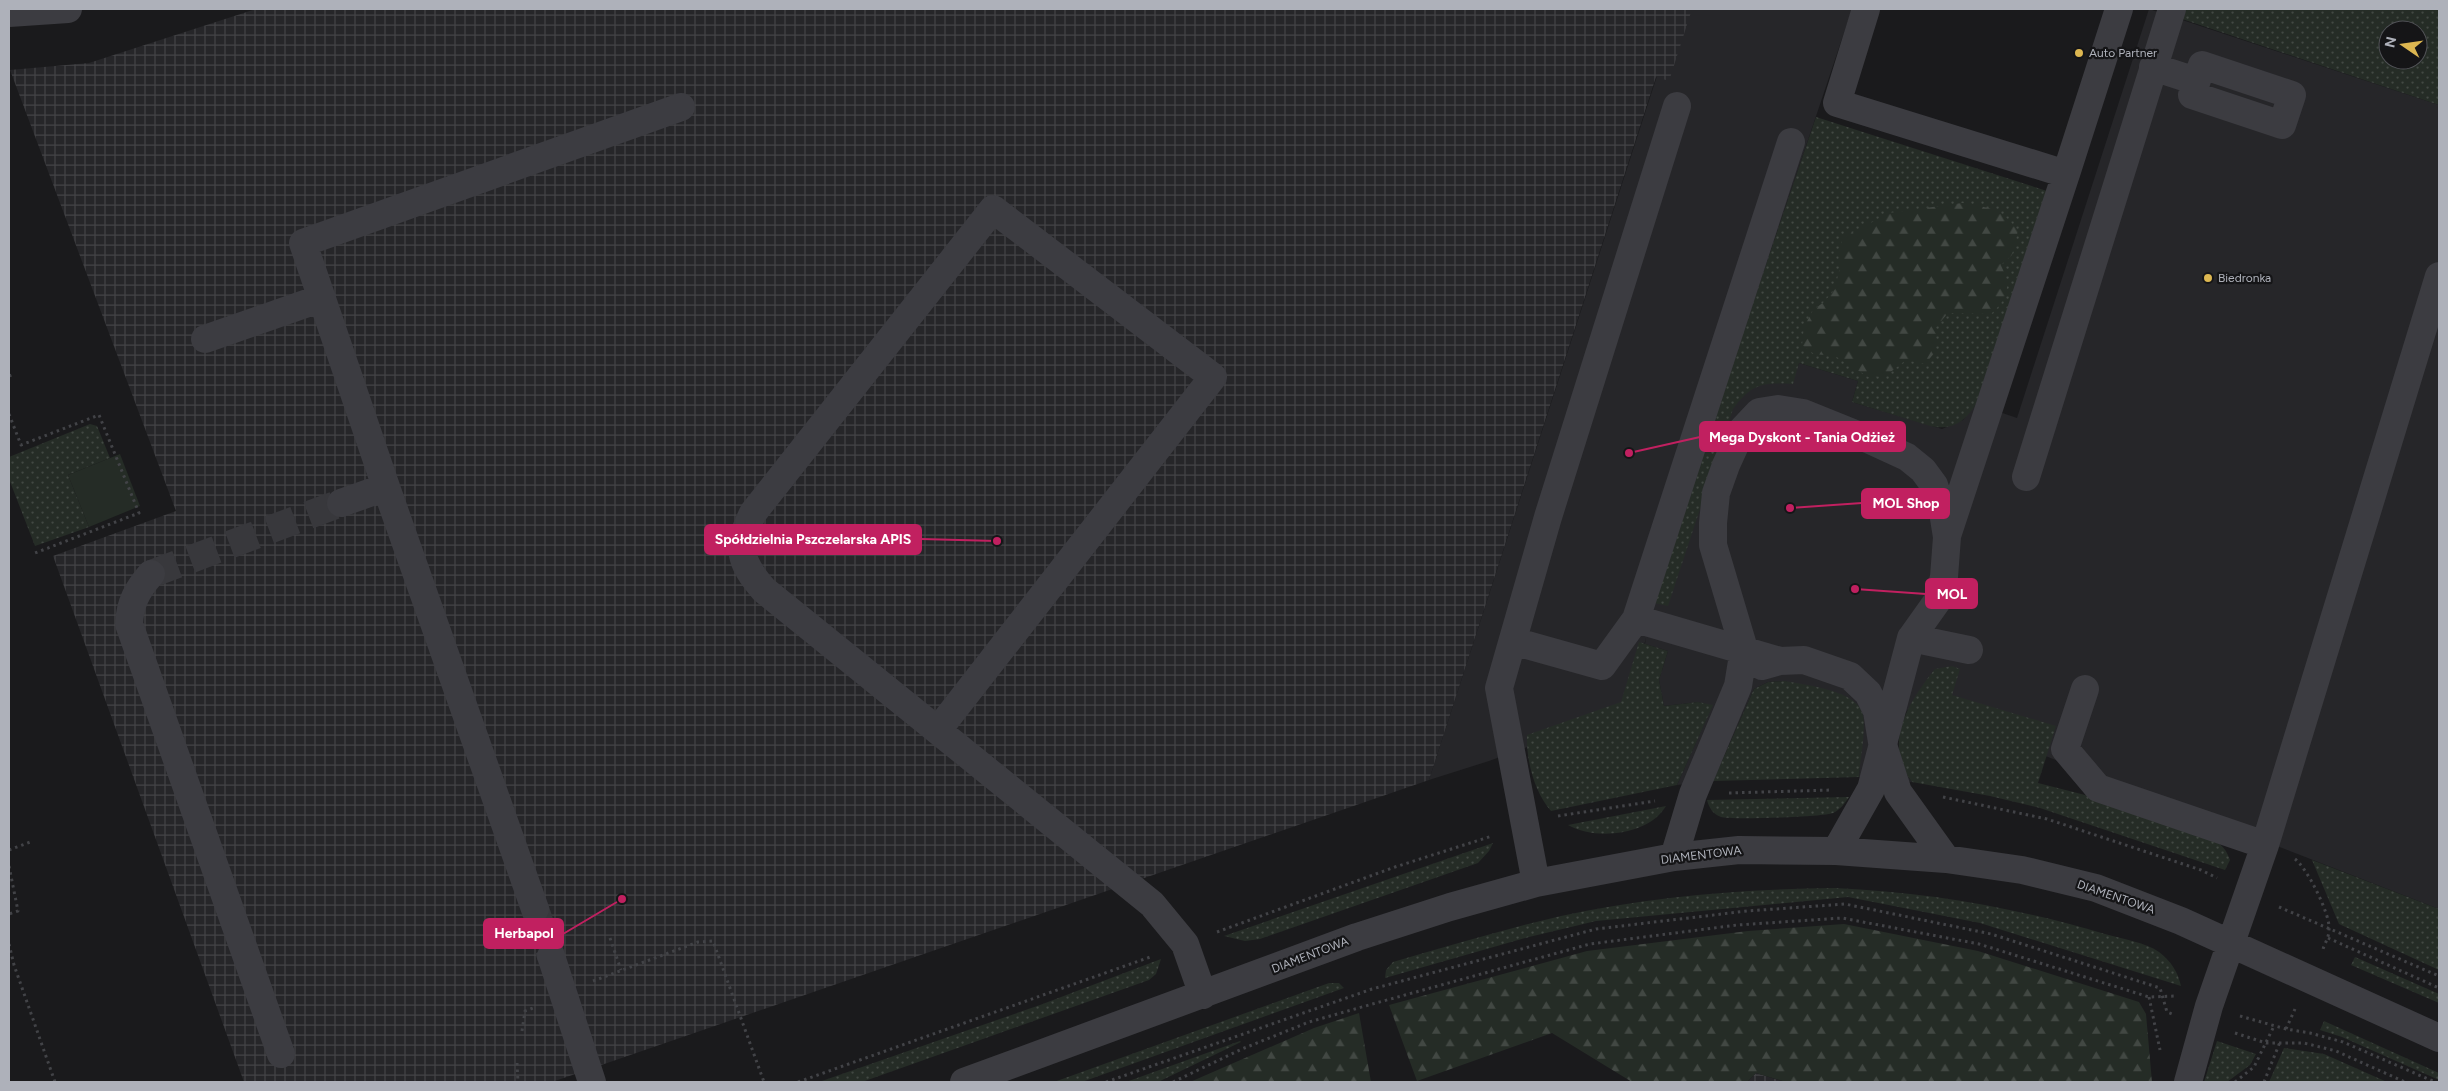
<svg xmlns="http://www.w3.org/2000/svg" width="2448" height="1091" viewBox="0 0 2448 1091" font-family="Figtree,sans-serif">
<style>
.built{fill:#262629}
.industrial{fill:url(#industrial-grid)}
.grass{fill:url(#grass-dots);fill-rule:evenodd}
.forest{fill:url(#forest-firs)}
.park{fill:#252c26}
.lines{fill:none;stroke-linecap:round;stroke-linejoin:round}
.minor-tunnel{stroke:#38383c;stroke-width:28;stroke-dasharray:28 14;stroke-linecap:butt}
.path{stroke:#424347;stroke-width:3;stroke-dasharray:2.5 4;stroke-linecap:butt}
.minor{stroke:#3c3c41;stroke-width:28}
.poi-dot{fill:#ddb751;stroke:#151517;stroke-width:2}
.labels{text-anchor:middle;stroke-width:4.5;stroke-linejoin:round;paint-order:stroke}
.poi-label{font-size:12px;fill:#aeb1ba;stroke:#151517;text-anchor:start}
.street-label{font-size:12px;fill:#aeb1ba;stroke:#151517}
.leader{fill:none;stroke:#c12060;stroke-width:2}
.callout-dot{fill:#c12060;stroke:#151517;stroke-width:2}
.callout{fill:#c12060;stroke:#c12060;stroke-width:2}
.callout-label{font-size:14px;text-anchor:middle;font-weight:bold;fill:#fff}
</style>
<defs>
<pattern id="industrial-grid" width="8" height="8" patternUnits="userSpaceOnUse" patternTransform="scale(1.25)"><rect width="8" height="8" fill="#262629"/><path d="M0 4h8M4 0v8" fill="none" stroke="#434346"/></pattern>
<pattern id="grass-dots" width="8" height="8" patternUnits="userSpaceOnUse" patternTransform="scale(1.25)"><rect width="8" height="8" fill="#252c26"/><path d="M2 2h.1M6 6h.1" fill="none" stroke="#424843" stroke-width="1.8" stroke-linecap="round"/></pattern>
<pattern id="forest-firs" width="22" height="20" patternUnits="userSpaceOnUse" patternTransform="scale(1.25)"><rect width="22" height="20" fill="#252c26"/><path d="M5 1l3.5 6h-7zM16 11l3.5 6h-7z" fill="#424843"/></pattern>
</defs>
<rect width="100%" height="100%" fill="#1a1a1c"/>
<path class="built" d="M 1687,9 L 1852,9 L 1730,372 L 1792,383 L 1799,363 L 1858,381 L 1852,402 L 1942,429 L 1963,420 L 1976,404 L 2017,418 L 2149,9 L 2439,105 L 2439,909 L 1922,708 L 1934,671 L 1905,714 L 1898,738 L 1898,750 L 1905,773 L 1912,782 L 1859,777 L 1863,717 L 1785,681 L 1768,682 L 1754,689 L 1713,781 L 1677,785 L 1712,706 L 1698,702 L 1664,706 L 1659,680 L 1668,651 L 1645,644 L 1646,638 L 1625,711 L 1489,761 L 1429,780 L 1657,76 Z"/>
<path class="industrial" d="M 256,9 L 1692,9 L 1669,81 L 1656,77 L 1429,780 L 552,1082 L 244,1082 L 53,556 L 176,511 L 10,70 L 89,63 Z
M 1756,1073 L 1785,1082 L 1747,1082 Z"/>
<path class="grass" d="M 2186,9 L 2439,9 L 2439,105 L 2182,19 ZM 2388,30 L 2418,30 L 2418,60 L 2388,60 Z
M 1816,117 L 2047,191 L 1976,404 C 1965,422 1952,431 1930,426 L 1852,402 L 1858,381 L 1799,363 L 1793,384 C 1763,382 1751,384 1733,409 L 1668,606 L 1654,603 L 1681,515 Z
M 90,424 L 97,426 L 110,458 L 68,475 L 89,527 L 35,546 L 9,479 L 9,457 Z
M 1639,642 L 1668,651 L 1659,680 L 1664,706 L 1698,702 L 1713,705 L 1677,785 L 1551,811 C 1534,792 1526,759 1527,735 L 1621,702 Z
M 1952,666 L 1960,669 L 1952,695 L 2056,726 L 2038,783 L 2089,796 L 2213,839 C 2222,845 2226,849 2230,860 L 2225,870 L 2040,808 L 1990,796 L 1912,782 C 1882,744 1909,701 1935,669 Z
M 1785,681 C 1805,685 1858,690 1863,715 C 1866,731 1860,760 1859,777 L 1713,781 L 1754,689 L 1768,682 Z
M 1849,797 C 1845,803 1840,810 1833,813 C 1825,817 1729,820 1721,817 C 1713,814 1709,808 1707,800 Z
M 1666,806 C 1649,835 1596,841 1568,825 Z
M 1493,843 L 1489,851 L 1478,863 L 1260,939 L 1245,941 L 1224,936 Z
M 2312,860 L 2439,909 L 2439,970 L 2339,924 Z
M 1835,888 C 1927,892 2018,908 2105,934 C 2122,939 2145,942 2159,952 C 2171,961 2178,972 2181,986 L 1980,923 L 1848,897 L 1596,921 L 1529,937 L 1385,978 L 1386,970 L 1393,962 C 1449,946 1505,929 1561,916 C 1651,896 1744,889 1835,888 Z
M 2355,957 L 2439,994 L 2439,1003 L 2351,965 Z
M 1161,959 L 1156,974 L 1149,980 L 862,1082 L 819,1082 L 1040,1005 Z
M 1329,983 L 1339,983 L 1344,988 L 1082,1082 L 1054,1082 Z
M 2324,1021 L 2439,1073 L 2439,1080 L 2342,1037 L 2320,1030 Z
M 1240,1041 L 1241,1042 L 1158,1082 L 1126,1082 Z
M 2217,1041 L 2256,1054 L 2250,1065 L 2227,1082 L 2204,1082 Z
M 2284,1048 L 2324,1054 L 2387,1082 L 2269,1082 Z"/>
<path class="forest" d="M 1962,203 C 1989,208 2001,207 2018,231 L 2012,255 L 2001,265 C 2011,287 2009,297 1991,314 L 1948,313 L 1936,327 L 1936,351 L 1925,364 L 1906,360 L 1888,374 L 1870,378 L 1835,356 L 1814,354 L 1802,345 L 1804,327 L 1813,310 L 1824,302 L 1835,289 L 1840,266 L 1838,253 L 1843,238 L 1889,213 Z
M 1844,924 L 1978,951 L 2139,1002 L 2146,1014 L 2152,1082 L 1786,1082 L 1756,1073 L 1747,1082 L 1632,1082 L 1552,1033 L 1417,1081 L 1389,1005 L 1587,951 L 1748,931 Z
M 1359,1013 L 1371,1082 L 1190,1082 L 1314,1028 Z"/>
<path class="park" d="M 120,454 L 140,506 L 89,527 L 68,475 Z"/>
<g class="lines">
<path class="minor-tunnel" d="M 151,574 L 341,503
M 535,909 L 551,956"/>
<path class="path" d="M 9,376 L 14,374
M 9,414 L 21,445 L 99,415 L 139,513 L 35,553
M 1729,793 L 1832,790
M 1943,797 L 2047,819 L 2201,870 L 2217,878
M 1558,816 L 1655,801
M 9,850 L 33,841
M 2295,859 C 2307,868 2331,915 2329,930 C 2329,937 2325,943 2323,949
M 9,866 L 18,911 L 9,914
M 2279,907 L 2439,976
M 1217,932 L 1395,867 L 1492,836
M 610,938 L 621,970
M 2328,938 L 2439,988
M 9,944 L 14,965 L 55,1082
M 593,981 L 698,942 L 713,941 L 764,1082
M 2149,997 L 2160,1050
M 2240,1016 L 2286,1029 L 2310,1033 L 2343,1042 L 2435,1082
M 2286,1029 L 2295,1009
M 522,1031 L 525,1011 L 533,1008
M 2235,1033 L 2266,1043 L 2304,1043 L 2336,1051 L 2405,1082
M 517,1063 L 518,1082
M 798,1082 L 1153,956
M 1106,1082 L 1372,989 L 1596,929 L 1747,911 L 1845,904 L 1991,934 L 2160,988 L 2167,1012 L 2172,1014
M 1173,1082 L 1242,1049 L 1309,1022 L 1376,1003 L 1590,944 L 1737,925 L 1842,918 L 1979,944 L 2149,997 L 2177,996
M 2235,1082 L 2254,1067 L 2274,1026
M 2264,1082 L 2280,1042"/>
<path class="minor" d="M 1866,9 L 1837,103 L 2066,174 L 2119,9
M 9,13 L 68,9
M 2202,65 L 2292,95 L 2282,125 L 2192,95 Z
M 2153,67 L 2196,81
M 205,339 L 322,298
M 2026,477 L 2172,9
M 341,503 L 386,487
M 1947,536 L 2066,174
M 151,574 C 137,590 130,603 129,624 L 281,1054
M 1513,641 L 1602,666 L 1636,619
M 1780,661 L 1636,619 L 1791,142
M 1762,666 L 1780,661 L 1804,660 L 1850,676 L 1868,693 L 1877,711 L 1882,742 L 1898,792 L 1946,859
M 2085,689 L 2065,749 L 2098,788 L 2265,845
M 938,730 L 1213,377 L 993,209 L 753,513 C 736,548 739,561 764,590 L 1152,904 L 1185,944 L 1203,995
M 1836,851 L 1871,789 L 1911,638 L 1969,650
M 1674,857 L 1693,794 L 1738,686 L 1744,649 L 1713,545 L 1713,523 L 1716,493 L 1726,465 L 1742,430 L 1759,412 L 1778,409 L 1803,413 L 1870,440 L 1907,457 L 1923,470 L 1934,485 L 1943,512 L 1947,537 L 1944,577 L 1938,600 L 1911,638
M 1536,883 L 1499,688 L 1548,517 L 1677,106
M 535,909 L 386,487 L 303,243 L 681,107
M 551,956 L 592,1082
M 964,1082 L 1357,937 L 1450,907 L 1536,883 L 1674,857 L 1739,850 L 1836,851 L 1946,859 L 2022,870 L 2096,888 L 2181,921 L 2439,1038
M 2188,1082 L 2209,1006 L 2265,845 L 2439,276"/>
</g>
<g class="poi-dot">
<circle cx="2079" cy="53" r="5"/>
<circle cx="2208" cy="278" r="5"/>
</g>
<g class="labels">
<g class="poi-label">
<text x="2089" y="57">Auto Partner</text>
<text x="2218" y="282">Biedronka</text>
</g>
<g class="street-label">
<text transform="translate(1701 855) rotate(-7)" y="4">DIAMENTOWA</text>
<text transform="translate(2116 897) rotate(19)" y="4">DIAMENTOWA</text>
<text transform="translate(1310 955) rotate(-21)" y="4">DIAMENTOWA</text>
</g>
</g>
<path class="leader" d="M1629 453L1700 437M1790 508L1862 503M997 541L921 539M1855 589L1926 594M622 899L563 934"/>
<g class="callout-dot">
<circle cx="1629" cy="453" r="5"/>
<circle cx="1790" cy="508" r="5"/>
<circle cx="997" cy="541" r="5"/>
<circle cx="1855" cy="589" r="5"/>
<circle cx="622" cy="899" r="5"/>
</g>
<g class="callout">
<rect x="1700" y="422" width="205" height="29" rx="5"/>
<rect x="1862" y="489" width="87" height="29" rx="5"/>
<rect x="705" y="525" width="216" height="29" rx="5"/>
<rect x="1926" y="579" width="51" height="29" rx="5"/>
<rect x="484" y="919" width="79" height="29" rx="5"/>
</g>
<g class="callout-label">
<text x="1802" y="442">Mega Dyskont - Tania Odżież</text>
<text x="1906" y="508">MOL Shop</text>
<text x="813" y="544">Spółdzielnia Pszczelarska APIS</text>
<text x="1952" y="599">MOL</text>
<text x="524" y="938">Herbapol</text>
</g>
<rect width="2448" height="1091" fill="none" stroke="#aeb1ba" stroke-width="20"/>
<g transform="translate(2403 45) rotate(283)"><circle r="24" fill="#151517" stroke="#525358"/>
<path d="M0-4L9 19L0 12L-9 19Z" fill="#ddb751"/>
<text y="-8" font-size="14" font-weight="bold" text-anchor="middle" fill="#aeb1ba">N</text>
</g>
</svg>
